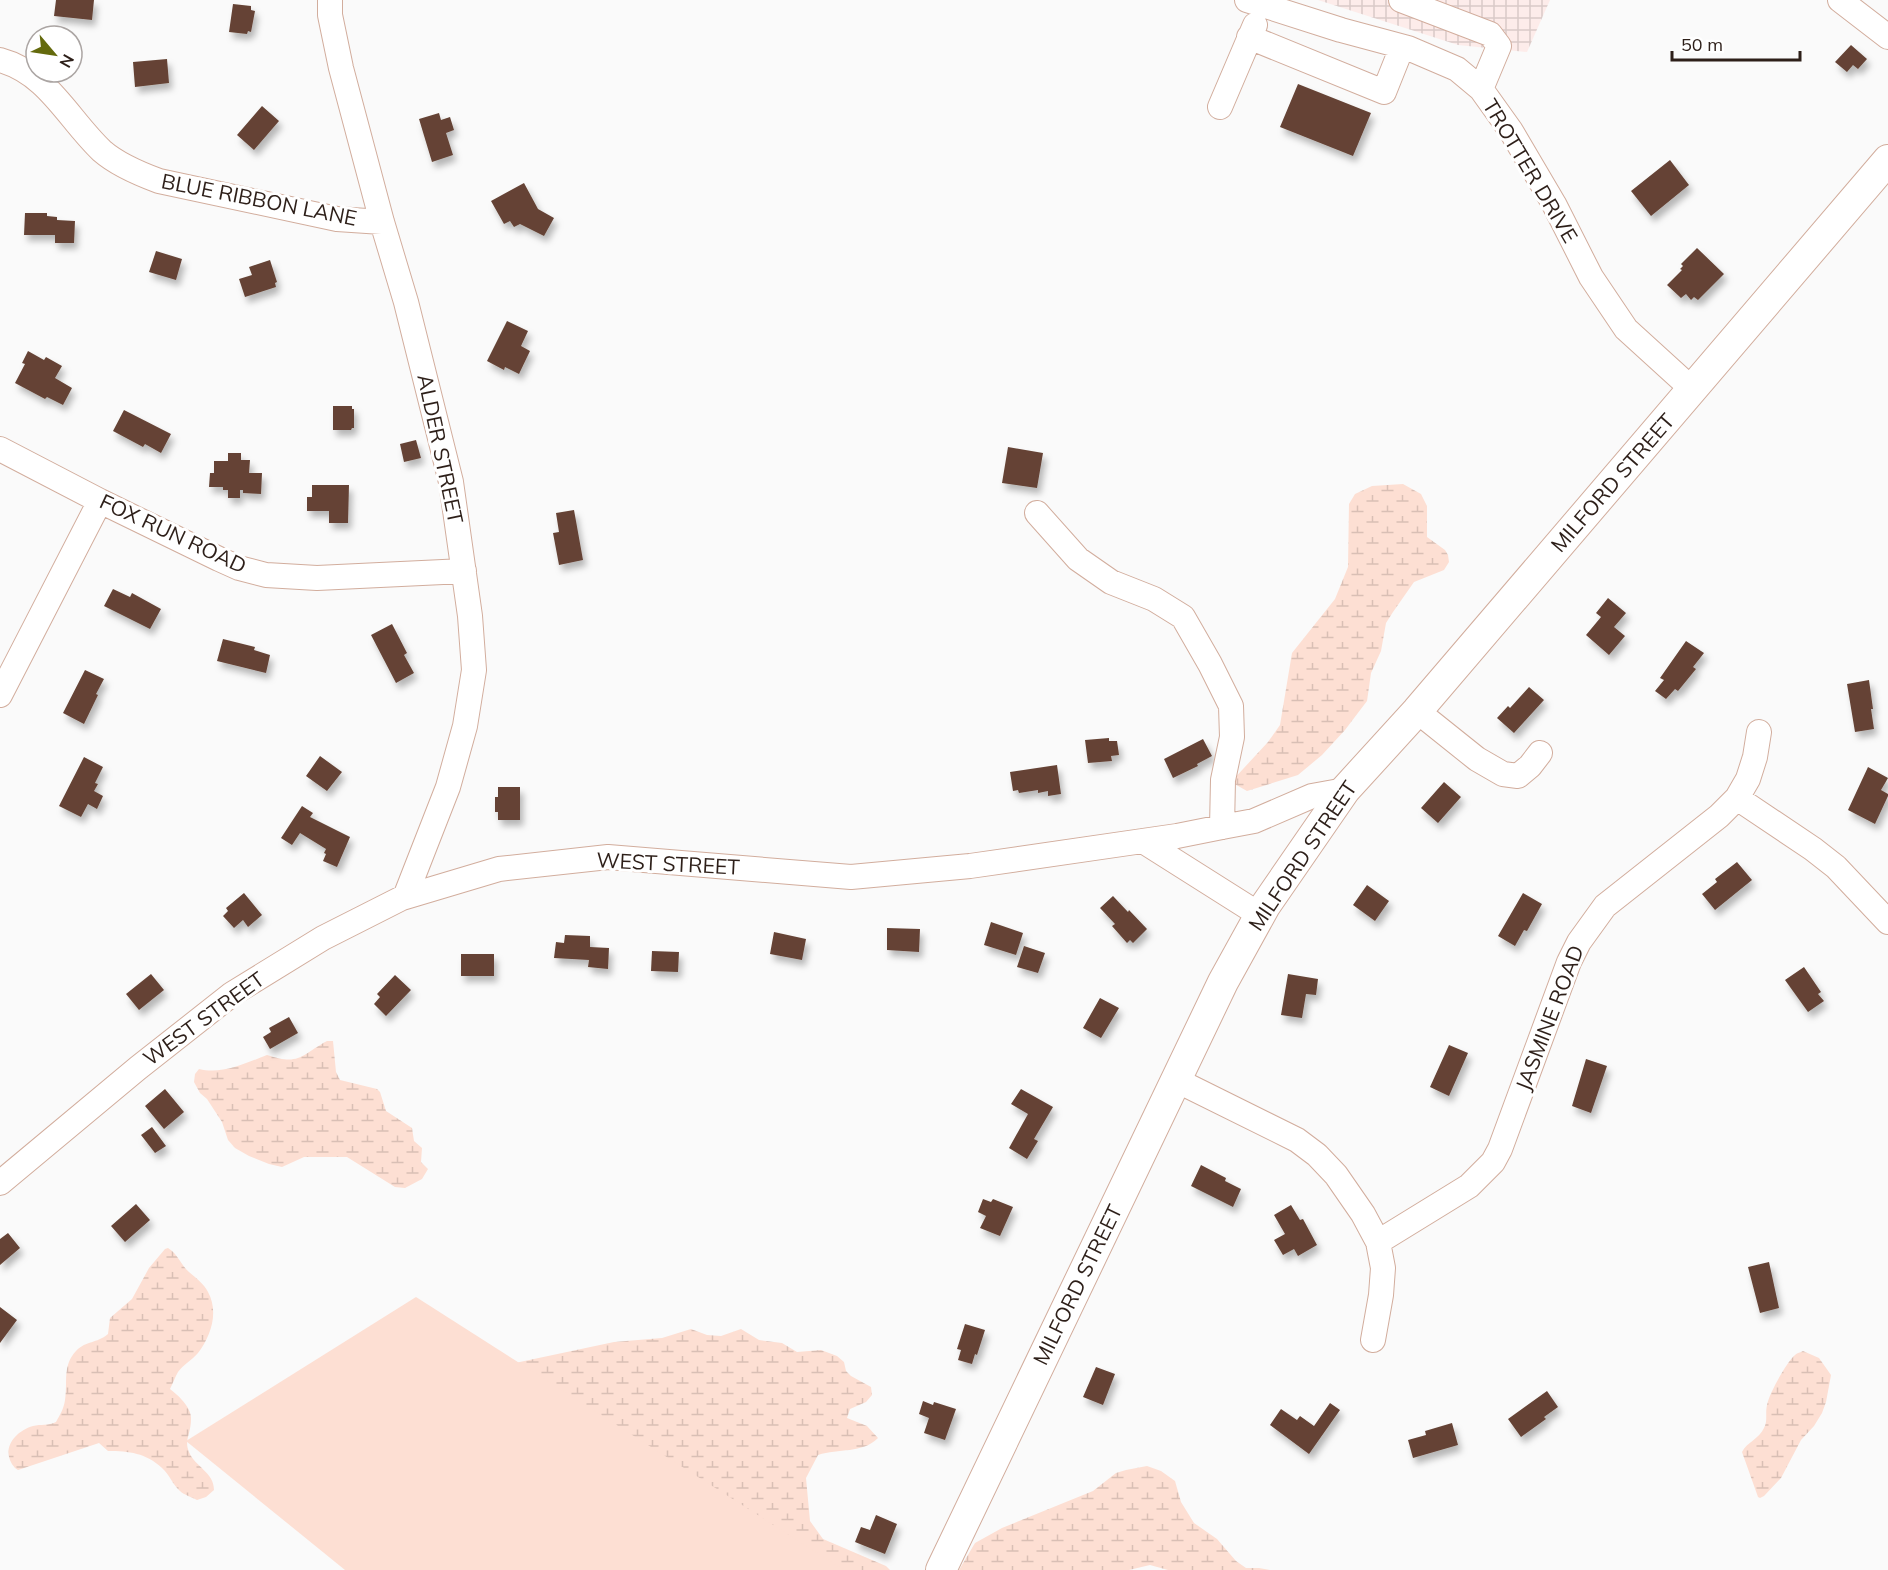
<svg xmlns="http://www.w3.org/2000/svg" width="1888" height="1570" viewBox="0 0 1888 1570" font-family="Mulish,sans-serif">
<style>
.industrial{fill:url(#industrial-grid)}
.wetland{fill:url(#wetland-marsh)}
.park{fill:#fddfd3}
.building{fill:#654335;filter:url(#shadow)}
.lines{fill:none;stroke-linecap:round;stroke-linejoin:round}
.minor-casing{stroke:#d2ad9d;stroke-width:26}
.major-casing{stroke:#d2ad9d;stroke-width:32}
.minor{stroke:#fff;stroke-width:24}
.major{stroke:#fff;stroke-width:30}
.labels{text-anchor:middle;stroke-width:6;stroke-linejoin:round;paint-order:stroke}
.street-label{font-size:21px;fill:#2d1f19;stroke:#fff}
</style>
<defs>
<pattern id="industrial-grid" width="8" height="8" patternUnits="userSpaceOnUse" patternTransform="scale(1.5)"><rect width="8" height="8" fill="#fdecea"/><path d="M0 4h8M4 0v8" fill="none" stroke="#d9cac8"/></pattern>
<pattern id="wetland-marsh" width="20" height="14" patternUnits="userSpaceOnUse" patternTransform="scale(1.5)"><rect width="20" height="14" fill="#fddfd3"/><path d="M1 5h8M5 5V1M11 12h8M15 12V8" fill="none" stroke="#d9bfb5"/></pattern>
<filter id="shadow"><feDropShadow dx="3.5" dy="6" stdDeviation="3" flood-color="#0004"/></filter>
</defs>
<rect width="100%" height="100%" fill="#fafafa"/>
<path class="industrial" d="M 1318,0 L 1550,0 L 1527,52 L 1458,45 Z"/>
<path class="wetland" d="M 1403,484 L 1421,494 L 1427,506 L 1427,537 L 1445,550 L 1448,555 L 1449,562 L 1444,570 L 1414,582 L 1393,612 L 1386,623 L 1381,651 L 1371,673 L 1367,701 L 1345,730 L 1322,755 L 1298,775 L 1247,791 L 1231,782 L 1268,742 L 1280,725 L 1292,653 L 1335,599 L 1348,567 L 1349,504 L 1355,494 L 1372,486 Z
M 327,1041 L 333,1041 L 336,1072 L 340,1080 L 377,1089 L 380,1092 L 386,1111 L 412,1128 L 414,1141 L 422,1148 L 421,1162 L 428,1169 L 422,1179 L 405,1188 L 395,1187 L 347,1157 L 304,1157 L 282,1167 L 269,1164 L 249,1156 L 235,1148 L 228,1140 L 222,1122 L 207,1099 L 200,1093 L 194,1082 L 195,1074 L 199,1069 C 222,1075 246,1063 267,1055 C 300,1066 301,1055 327,1041 Z
M 168,1248 C 178,1254 181,1265 189,1272 C 196,1278 204,1284 208,1292 C 219,1312 211,1336 198,1353 C 192,1360 183,1365 178,1372 C 175,1377 173,1383 170,1389 C 178,1395 192,1408 191,1419 C 191,1424 190,1429 189,1433 C 187,1440 186,1445 189,1452 C 195,1467 214,1472 214,1490 L 206,1497 L 197,1500 C 192,1497 184,1495 180,1491 C 173,1485 169,1474 162,1468 C 146,1453 129,1451 108,1451 L 99,1443 L 18,1470 L 15,1468 C 0,1451 13,1432 33,1426 C 41,1424 48,1426 56,1422 C 60,1415 64,1408 65,1400 C 68,1382 62,1366 76,1351 C 87,1340 96,1344 108,1334 L 110,1318 L 132,1299 L 149,1268 L 165,1249 Z
M 691,1329 L 707,1335 L 721,1336 L 741,1329 L 759,1340 L 782,1343 L 797,1352 L 821,1350 L 837,1356 L 844,1362 L 846,1371 L 851,1376 L 871,1387 L 872,1395 L 866,1402 L 850,1409 L 847,1418 L 867,1426 L 878,1438 C 862,1454 839,1448 818,1455 L 806,1478 L 810,1521 L 823,1539 L 886,1566 L 890,1570 L 376,1570 L 501,1366 L 614,1342 L 662,1338 Z
M 1803,1351 L 1819,1358 L 1831,1375 L 1826,1402 L 1822,1413 L 1814,1426 L 1801,1440 L 1781,1478 L 1764,1496 L 1760,1498 L 1758,1497 L 1742,1452 C 1747,1442 1759,1439 1764,1428 C 1768,1420 1765,1414 1767,1405 C 1769,1394 1786,1363 1795,1355 C 1797,1353 1799,1353 1803,1351 Z
M 1147,1466 L 1161,1471 L 1175,1481 L 1181,1502 L 1194,1523 L 1217,1539 L 1236,1561 L 1246,1568 L 1259,1568 L 1270,1570 L 1168,1570 L 1150,1565 L 1129,1570 L 959,1570 L 975,1543 L 1002,1528 L 1093,1491 L 1116,1473 L 1126,1470 Z"/>
<path class="park" d="M 416,1297 L 844,1570 L 345,1570 L 186,1441 Z"/>
<path class="building" d="M 56,0 L 94,0 L 92,20 L 54,16 Z
M 233,4 L 251,6 L 251,10 L 255,11 L 251,32 L 248,31 L 247,34 L 229,32 Z
M 1851,45 L 1867,59 L 1858,69 L 1853,65 L 1847,72 L 1835,62 Z
M 167,59 L 169,83 L 135,87 L 133,62 Z
M 1298,84 L 1371,113 L 1353,156 L 1280,127 Z
M 262,106 L 279,121 L 254,150 L 237,135 Z
M 439,113 L 441,120 L 450,117 L 454,130 L 446,133 L 453,155 L 432,162 L 419,119 Z
M 1670,160 L 1689,185 L 1651,216 L 1631,191 Z
M 524,183 L 538,209 L 554,218 L 544,236 L 520,224 L 514,227 L 510,221 L 504,224 L 491,201 Z
M 25,213 L 47,213 L 47,216 L 57,217 L 57,220 L 75,221 L 74,243 L 55,243 L 55,235 L 24,235 Z
M 1697,248 L 1724,274 L 1698,300 L 1694,297 L 1691,300 L 1686,294 L 1681,298 L 1667,285 L 1682,270 L 1680,269 L 1683,266 L 1681,264 Z
M 156,251 L 182,259 L 176,280 L 149,272 Z
M 270,260 L 277,282 L 275,283 L 276,287 L 245,297 L 239,279 L 252,275 L 249,267 Z
M 507,321 L 528,331 L 521,346 L 530,351 L 519,374 L 505,367 L 504,370 L 487,361 Z
M 28,351 L 44,360 L 46,357 L 62,366 L 55,378 L 72,388 L 63,405 L 47,397 L 45,399 L 15,383 L 25,364 L 22,363 Z
M 333,406 L 352,406 L 352,409 L 354,409 L 354,428 L 352,428 L 351,430 L 333,430 Z
M 124,410 L 171,434 L 161,453 L 145,444 L 143,447 L 113,431 Z
M 416,440 L 421,458 L 404,462 L 400,444 Z
M 1008,447 L 1043,453 L 1037,488 L 1002,483 Z
M 228,453 L 241,453 L 241,460 L 250,460 L 249,473 L 262,473 L 261,494 L 243,493 L 243,490 L 240,490 L 240,498 L 228,498 L 228,490 L 223,490 L 223,487 L 209,487 L 210,473 L 214,473 L 214,461 L 228,461 Z
M 312,485 L 349,485 L 348,523 L 329,523 L 329,511 L 307,511 L 307,497 L 312,497 Z
M 574,510 L 583,560 L 559,565 L 553,533 L 559,532 L 556,513 Z
M 113,589 L 130,597 L 132,593 L 161,609 L 150,629 L 104,606 Z
M 1608,598 L 1626,613 L 1614,627 L 1625,636 L 1609,655 L 1586,635 L 1601,617 L 1596,613 Z
M 392,624 L 407,653 L 404,655 L 414,673 L 396,683 L 371,635 Z
M 223,639 L 255,647 L 254,650 L 270,655 L 266,673 L 217,661 Z
M 1686,641 L 1704,653 L 1693,667 L 1696,669 L 1678,691 L 1675,689 L 1666,699 L 1655,691 L 1664,680 L 1660,678 Z
M 85,670 L 104,679 L 96,694 L 98,695 L 84,724 L 63,713 Z
M 1869,680 L 1873,709 L 1871,709 L 1874,729 L 1855,732 L 1847,684 Z
M 1529,687 L 1544,700 L 1514,733 L 1497,718 L 1508,706 L 1510,708 Z
M 1109,738 L 1109,741 L 1117,741 L 1119,755 L 1111,756 L 1112,761 L 1088,763 L 1085,740 Z
M 1203,739 L 1212,756 L 1197,764 L 1198,766 L 1173,778 L 1164,759 Z
M 320,756 L 342,772 L 327,791 L 306,776 Z
M 84,757 L 103,767 L 95,783 L 98,784 L 94,791 L 103,796 L 97,809 L 88,804 L 81,817 L 59,806 Z
M 1057,765 L 1061,794 L 1048,796 L 1048,791 L 1038,793 L 1038,790 L 1019,793 L 1018,790 L 1013,791 L 1010,772 Z
M 1868,767 L 1888,778 L 1881,790 L 1888,794 L 1888,796 L 1875,824 L 1848,810 Z
M 1444,782 L 1461,797 L 1438,823 L 1421,808 Z
M 498,787 L 520,787 L 520,820 L 498,820 L 498,812 L 495,812 L 495,797 L 498,797 Z
M 302,806 L 313,813 L 310,817 L 350,837 L 337,867 L 323,861 L 326,854 L 324,853 L 326,849 L 300,833 L 292,845 L 281,838 Z
M 1737,862 L 1752,880 L 1715,910 L 1702,894 L 1717,882 L 1715,879 Z
M 1367,885 L 1389,901 L 1375,921 L 1353,905 Z
M 244,893 L 262,915 L 248,927 L 243,920 L 234,928 L 223,916 L 228,911 L 226,908 Z
M 1523,893 L 1542,904 L 1527,931 L 1524,930 L 1515,946 L 1498,936 Z
M 1113,896 L 1128,912 L 1129,910 L 1147,929 L 1133,943 L 1130,940 L 1127,943 L 1112,926 L 1115,924 L 1100,908 Z
M 991,922 L 1023,933 L 1016,955 L 984,945 Z
M 887,928 L 920,929 L 919,952 L 887,950 Z
M 774,932 L 806,939 L 802,960 L 770,954 Z
M 565,935 L 590,936 L 590,947 L 609,948 L 608,969 L 588,967 L 589,960 L 554,958 L 556,942 L 564,943 Z
M 1024,946 L 1045,953 L 1038,973 L 1017,967 Z
M 652,951 L 679,952 L 678,972 L 651,971 Z
M 461,954 L 494,954 L 494,976 L 461,976 Z
M 1804,967 L 1821,992 L 1818,994 L 1824,1001 L 1808,1012 L 1785,980 Z
M 151,974 L 164,990 L 139,1010 L 126,994 Z
M 1288,974 L 1318,979 L 1316,995 L 1306,994 L 1302,1018 L 1281,1015 Z
M 395,975 L 411,990 L 386,1016 L 374,1004 L 380,997 L 377,994 Z
M 1100,998 L 1119,1008 L 1101,1038 L 1083,1028 Z
M 289,1017 L 298,1033 L 270,1049 L 263,1037 L 271,1032 L 269,1028 Z
M 1449,1045 L 1468,1053 L 1449,1096 L 1430,1087 Z
M 1586,1059 L 1607,1066 L 1591,1113 L 1572,1106 Z
M 165,1089 L 184,1112 L 164,1129 L 145,1106 Z
M 1021,1089 L 1053,1107 L 1034,1139 L 1038,1141 L 1027,1159 L 1009,1148 L 1028,1114 L 1011,1104 Z
M 152,1127 L 166,1146 L 155,1153 L 141,1135 Z
M 1201,1165 L 1226,1178 L 1225,1181 L 1241,1189 L 1233,1207 L 1191,1186 Z
M 983,1199 L 991,1202 L 993,1199 L 1013,1207 L 1000,1236 L 980,1228 L 986,1216 L 978,1212 Z
M 136,1204 L 150,1220 L 125,1242 L 111,1226 Z
M 1291,1205 L 1300,1220 L 1303,1219 L 1317,1245 L 1298,1256 L 1294,1249 L 1283,1255 L 1274,1240 L 1285,1234 L 1274,1215 Z
M 8,1233 L 20,1248 L 0,1265 L 0,1239 Z
M 1769,1262 L 1779,1308 L 1760,1313 L 1748,1267 Z
M 0,1307 L 17,1320 L 0,1343 Z
M 965,1324 L 985,1330 L 977,1355 L 975,1354 L 972,1364 L 958,1360 L 961,1350 L 957,1349 Z
M 1096,1367 L 1115,1374 L 1103,1405 L 1083,1397 Z
M 1547,1391 L 1558,1407 L 1544,1417 L 1546,1419 L 1521,1437 L 1508,1419 Z
M 923,1401 L 933,1405 L 934,1402 L 956,1409 L 945,1440 L 924,1433 L 929,1418 L 919,1414 Z
M 1330,1403 L 1340,1410 L 1309,1454 L 1270,1425 L 1281,1409 L 1297,1420 L 1300,1416 L 1314,1426 Z
M 1452,1423 L 1458,1445 L 1413,1458 L 1408,1440 L 1426,1435 L 1425,1431 Z
M 876,1515 L 897,1524 L 885,1554 L 855,1542 L 861,1527 L 870,1530 Z"/>
<g class="lines">
<defs>
<path id="minor" d="M 330,0 L 330,15 L 341,68 L 382,222 L 406,302 L 451,482 L 470,616 L 474,670 L 465,726 L 448,787 L 405,897
M 1247,0 L 1341,30 L 1408,48 L 1457,69 L 1481,89 L 1511,131 L 1554,204 L 1591,277 L 1626,329 L 1693,390
M 1401,0 L 1490,34 L 1499,46 L 1481,89
M 1840,0 L 1888,37
M 1249,37 L 1384,92 L 1402,47
M 0,60 C 48,73 68,119 102,151 C 118,165 140,174 159,181 L 337,219 L 382,222
M 1220,107 L 1255,25
M 0,449 L 100,501 L 219,559 L 239,568 L 266,575 L 317,578 L 464,571
M 1037,513 L 1078,559 L 1111,582 L 1154,599 L 1183,617 L 1210,664 L 1231,706 L 1232,737 L 1223,780 L 1222,827
M 0,695 L 100,501
M 1417,711 L 1477,759 L 1503,774 L 1518,776 L 1530,766 L 1540,753
M 1737,798 L 1813,849 L 1836,867 L 1888,922
M 1143,841 L 1260,915
M 1176,1080 L 1297,1140 L 1317,1155 L 1336,1175 L 1363,1214 L 1378,1242 L 1383,1268 L 1381,1295 L 1373,1340
M 0,1183 L 138,1068 L 232,994 L 323,938 L 402,898 L 499,869 L 608,857 L 851,877 L 970,866 L 1177,836 L 1222,827 L 1254,821 L 1312,796 L 1345,790
M 1378,1242 L 1469,1186 L 1493,1162 L 1500,1149 L 1569,962 L 1579,942 L 1605,906 L 1719,816 L 1737,798 L 1748,779 L 1755,757 L 1759,732"/>
<path id="major" d="M 941,1570 L 1223,982 L 1265,906 L 1345,790 L 1417,711 L 1888,160"/>
</defs>
<use href="#minor" class="minor-casing"/>
<use href="#major" class="major-casing"/>
<use href="#minor" class="minor"/>
<use href="#major" class="major"/>
</g>
<g class="labels">
<g class="street-label">
<text transform="translate(1530 171) rotate(59)" y="7">TROTTER DRIVE</text>
<text transform="translate(259 200) rotate(11)" y="7">BLUE RIBBON LANE</text>
<text transform="translate(440 449) rotate(78)" y="7">ALDER STREET</text>
<text transform="translate(1613 483) rotate(-49)" y="7">MILFORD STREET</text>
<text transform="translate(173 534) rotate(25)" y="7">FOX RUN ROAD</text>
<text transform="translate(1303 856) rotate(-56)" y="7">MILFORD STREET</text>
<text transform="translate(668 864) rotate(3)" y="7">WEST STREET</text>
<text transform="translate(1550 1018) rotate(-69)" y="7">JASMINE ROAD</text>
<text transform="translate(204 1019) rotate(-36)" y="7">WEST STREET</text>
<text transform="translate(1078 1285) rotate(-64)" y="7">MILFORD STREET</text>
</g>
</g>
<g transform="translate(54 54) rotate(119)"><circle r="28" fill="#ffffff" stroke="#aba5a3" stroke-width="1.5"/>
<path d="M0-4.5L10 22L0 15L-10 22Z" fill="#646a0d"/>
<text y="-9" font-size="16" font-weight="bold" text-anchor="middle" fill="#2d1f19">N</text>
</g>
<path d="M1672 51v9h128v-9" fill="none" stroke="#2d1f19" stroke-width="3"/>
<text x="1681" y="51" font-size="18" fill="#2d1f19" stroke="#ffffff" stroke-width="4.5" paint-order="stroke">50 m</text>
</svg>
